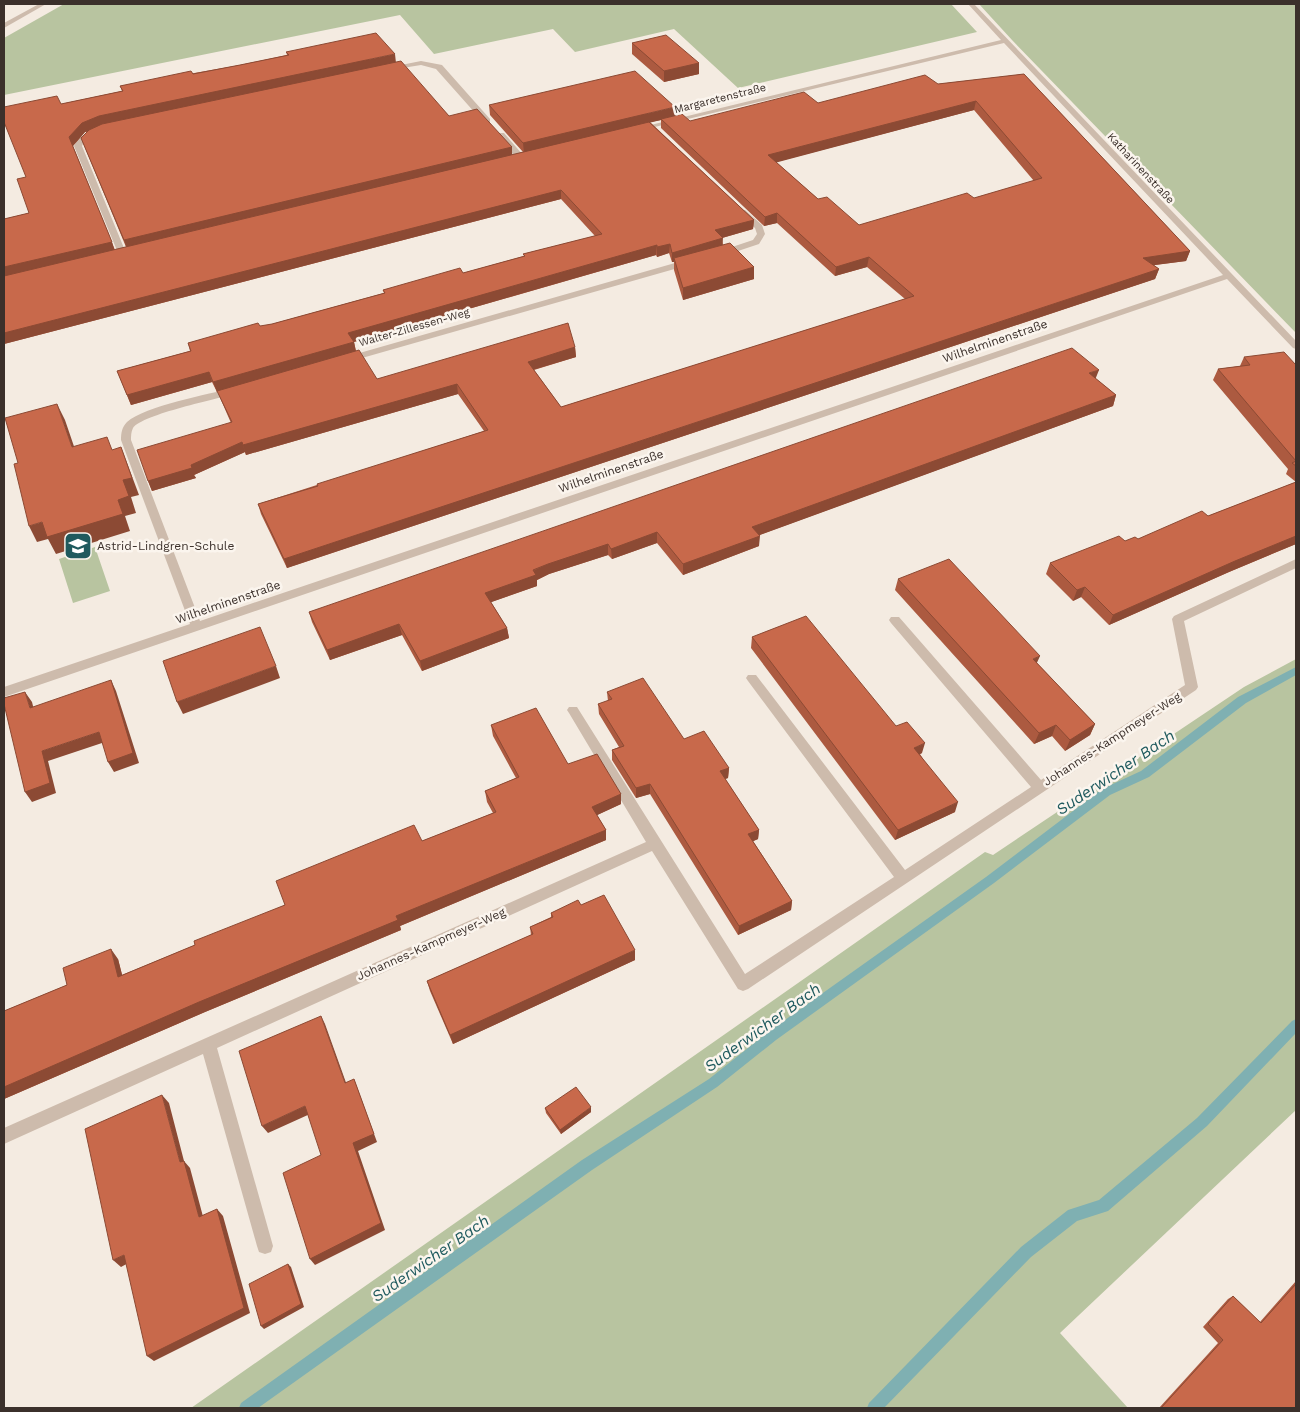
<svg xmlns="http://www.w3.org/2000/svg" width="1300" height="1412" viewBox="0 0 1300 1412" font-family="'Work Sans',sans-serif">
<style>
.green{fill:#b8c4a0}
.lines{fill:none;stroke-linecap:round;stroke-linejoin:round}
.stream{fill:#7fb0b2;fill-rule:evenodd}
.street{fill:#cdbbac;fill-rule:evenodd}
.wall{fill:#ac5a40;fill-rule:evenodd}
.shaded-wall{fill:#8c4a34}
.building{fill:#c8694b;stroke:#8c4a34;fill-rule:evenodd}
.labels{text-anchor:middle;stroke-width:5;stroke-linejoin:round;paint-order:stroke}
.far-street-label{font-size:11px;fill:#3b302b;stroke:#fbf5ee}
.street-label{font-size:12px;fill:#3b302b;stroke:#fbf5ee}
.poi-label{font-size:12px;fill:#3b302b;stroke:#fbf5ee;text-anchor:start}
.near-water-label{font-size:16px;font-style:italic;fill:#1f5a5e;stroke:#fbf5ee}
</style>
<rect width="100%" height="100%" fill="#f4ebe1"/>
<path class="green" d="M 64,4 L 951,4 L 977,32 L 738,88 L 674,29 L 575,52 L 553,29 L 434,54 L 400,15 L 4,95 L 4,38 Z
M 979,4 L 1296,4 L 1296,333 L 1012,40 Z
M 95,547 L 110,591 L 73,603 L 59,559 Z
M 1296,659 L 1296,1110 L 1060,1333 L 1128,1408 L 191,1408 L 985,852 L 993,855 L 1244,687 Z"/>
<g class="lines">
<path class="stream" d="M 1296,667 L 1296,675 L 1246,703 L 1149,777 L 1110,795 L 994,883 L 776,1040 L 717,1087 L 592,1170 L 258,1408 L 239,1408 L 241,1403 L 582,1160 L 709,1079 L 768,1032 L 986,877 L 1102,789 L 1141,771 L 1238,697 Z
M 1296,1019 L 1296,1033 L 1207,1126 L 1108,1211 L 1077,1221 L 1031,1257 L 884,1408 L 867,1408 L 869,1403 L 1021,1247 L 1068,1210 L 1099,1200 L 1197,1118 L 1292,1021 Z"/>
<path class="street" d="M 39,4 L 46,4 L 4,28 L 4,23 Z
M 968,4 L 974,4 L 1296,341 L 1296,349 L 1293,348 L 1227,279 L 4,697 L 4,687 L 190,624 L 121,440 C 121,433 122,427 127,422 C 145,406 209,394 234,388 L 239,391 L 238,393 C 218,399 143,414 133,428 C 131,432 131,436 131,440 L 200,621 L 1223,275 L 1004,43 L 638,131 L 634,129 L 1001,40 Z
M 421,61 L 442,65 L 490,119 L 490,123 L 484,123 L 436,69 L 421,65 L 390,70 L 386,68 Z
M 96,129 L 99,129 L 99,133 L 84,141 L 82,146 L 126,253 L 122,256 L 118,253 L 74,146 L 78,138 Z
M 498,133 L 504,133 L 523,155 L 523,159 L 517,159 L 498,137 Z
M 739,210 L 745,210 L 762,225 L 765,234 L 759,244 L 723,256 L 717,256 L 717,252 L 753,240 L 757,234 L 755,228 L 739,214 Z
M 689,259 L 693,262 L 692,264 L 348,362 L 345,363 L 340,360 L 342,358 Z
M 1296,559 L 1296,568 L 1184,621 L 1198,687 L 1196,690 L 748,989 L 743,991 L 738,989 L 652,851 L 217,1048 L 273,1246 L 271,1252 L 265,1254 L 259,1252 L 257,1246 L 203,1054 L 4,1144 L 4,1128 L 646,842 L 569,713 L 567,710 L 569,707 L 577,707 L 745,974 L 894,877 L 748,681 L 746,678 L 748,675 L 756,675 L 905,870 L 1031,787 L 891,623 L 889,620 L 891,617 L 899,617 L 1041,780 L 1185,685 L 1172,619 L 1174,616 Z"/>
</g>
<path class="wall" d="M 632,43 L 699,63 L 699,74 L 664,82 L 632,54 Z
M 286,52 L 396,62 L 449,116 L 512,147 L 512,155 L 523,152 L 490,115 L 489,105 L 675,115 L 690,121 L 818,103 L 938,84 L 1024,74 L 1190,251 L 1186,261 L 1154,265 L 1159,269 L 1155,279 L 287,568 L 261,514 L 258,504 L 484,431 L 458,394 L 246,455 L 245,452 L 194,475 L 196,478 L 152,491 L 148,481 L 231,423 L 221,400 L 218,391 L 217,392 L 212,382 L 131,405 L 117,371 L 190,351 L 188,343 L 272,324 L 384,293 L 383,290 L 463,273 L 524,256 L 523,254 L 595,236 L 561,199 L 4,344 L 4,219 L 29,213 L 26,177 L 61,104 L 122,91 L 120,86 L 240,65 L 287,55 ZM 974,110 L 1034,181 L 974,198 L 859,225 L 818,199 L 776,162 ZM 661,120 L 661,128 L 764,226 L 777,223 L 835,276 L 867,267 L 905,299 L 561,407 L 534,370 L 576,357 L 575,347 L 377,379 L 356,351 L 354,342 L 656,255 L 657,257 L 669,253 L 672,262 L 674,262 L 674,270 L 683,300 L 754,279 L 754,267 L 723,245 L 722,238 L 753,229 L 754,220 L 650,122 ZM 85,132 L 87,132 L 81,138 L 126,247 L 115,250 L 73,146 Z
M 1244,357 L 1296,365 L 1296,482 L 1286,474 L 1288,469 L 1213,380 L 1218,369 L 1240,366 Z
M 1096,379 L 1116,395 L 1113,406 L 759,535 L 759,546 L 683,575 L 657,543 L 612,559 L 608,555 L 549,574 L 537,580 L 537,586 L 491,602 L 507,628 L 509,638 L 422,671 L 402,635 L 330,660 L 312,622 L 309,612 Z
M 1296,482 L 1296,544 L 1229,572 L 1109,625 L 1081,597 L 1073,601 L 1046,574 L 1050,563 L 1125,541 L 1138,539 L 1208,516 Z
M 898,579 L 1037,663 L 1095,724 L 1090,735 L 1065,751 L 1052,736 L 1034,744 L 895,590 Z
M 752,637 L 896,726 L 922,753 L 920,754 L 955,812 L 895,840 L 751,648 Z
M 607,692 L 684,739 L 729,768 L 728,778 L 725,779 L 759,830 L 758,839 L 753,841 L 792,901 L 791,910 L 738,935 L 650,794 L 636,798 L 612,760 L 612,750 L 619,747 L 599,714 L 598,704 L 608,701 Z
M 491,725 L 568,764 L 621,794 L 621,804 L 597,815 L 606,830 L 606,840 L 400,926 L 401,930 L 205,1012 L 4,1099 L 4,1011 L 67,985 L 118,959 L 122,975 L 195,945 L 285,905 L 422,841 L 493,813 L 487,802 L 485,791 L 516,778 L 493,736 Z
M 581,905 L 635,960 L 453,1044 L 430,991 L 427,981 L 531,935 L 530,927 L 551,917 L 551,913 Z
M 545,1108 L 591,1112 L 561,1134 L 546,1113 Z
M 1296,1281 L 1296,1408 L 1159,1408 L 1218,1343 L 1203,1327 L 1228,1299 L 1233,1296 L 1260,1322 Z"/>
<path class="shaded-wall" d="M 395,54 L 396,63 L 103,125 L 85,132 L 72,147 L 69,137 L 82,123 L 99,116 Z
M 699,63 L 699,74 L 664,82 L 664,71 Z
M 976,101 L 974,110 L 767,165 L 768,155 Z
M 675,107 L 675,116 L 661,119 L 661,120 L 524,153 L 523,143 Z
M 512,147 L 512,156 L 127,249 L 124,240 Z
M 561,190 L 561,199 L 4,344 L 4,333 Z
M 777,213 L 777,223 L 764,226 L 765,217 Z
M 754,220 L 753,229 L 715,240 L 715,230 Z
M 723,238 L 722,248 L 674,258 L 674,262 L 672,262 L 672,253 Z
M 112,242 L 115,252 L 4,278 L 4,267 Z
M 670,244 L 669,253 L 657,257 L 657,247 Z
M 657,245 L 656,255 L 350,343 L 348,333 Z
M 1190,251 L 1186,261 L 1140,267 L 1143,258 Z
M 869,257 L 867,267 L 835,276 L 836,267 Z
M 754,267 L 754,279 L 683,300 L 683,288 Z
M 1159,269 L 1155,279 L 287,568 L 284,559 Z
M 354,342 L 356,352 L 217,392 L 213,382 Z
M 575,347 L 576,357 L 529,371 L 528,362 Z
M 1099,370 L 1095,380 L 1089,373 Z
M 209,372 L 212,382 L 131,405 L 127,395 Z
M 457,384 L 458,394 L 246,455 L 243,445 Z
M 1116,395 L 1113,406 L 752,538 L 752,527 Z
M 57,404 L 65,420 L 80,464 L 72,447 Z
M 242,442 L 245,452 L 194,475 L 196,478 L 152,491 L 148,481 L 191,465 Z
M 121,447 L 139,495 L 131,497 L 136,513 L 125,516 L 130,531 L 56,554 L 48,539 L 37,542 L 29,526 L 118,500 L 123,480 Z
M 657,532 L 657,543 L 612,559 L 611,549 Z
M 760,536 L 759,546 L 683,575 L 683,564 Z
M 1296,536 L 1296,544 L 1229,572 L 1109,625 L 1113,615 L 1235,561 Z
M 608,544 L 608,555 L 549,574 L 537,580 L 537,586 L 486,604 L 485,593 L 548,564 Z
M 1085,587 L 1081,597 L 1073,601 L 1077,590 Z
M 399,624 L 402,635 L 330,660 L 327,650 Z
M 507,628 L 509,638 L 422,671 L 420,661 Z
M 1040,656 L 1035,667 L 1033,659 Z
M 276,666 L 280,678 L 183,714 L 177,702 Z
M 111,680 L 116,691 L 139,763 L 114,772 L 108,762 Z
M 25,692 L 32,702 L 36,718 L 30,708 Z
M 1095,724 L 1090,735 L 1065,751 L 1070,740 Z
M 1056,725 L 1052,736 L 1034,744 L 1039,733 Z
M 99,732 L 105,742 L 48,761 L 56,793 L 32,802 L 25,792 L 42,751 Z
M 925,743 L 922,753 L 912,758 L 914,748 Z
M 729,768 L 728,778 L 719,781 L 720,771 Z
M 650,784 L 650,794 L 636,798 L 636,788 Z
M 621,794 L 621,804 L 593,817 L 592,807 Z
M 958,802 L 955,812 L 895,840 L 898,830 Z
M 606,830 L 606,840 L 400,926 L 401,930 L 205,1012 L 4,1099 L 4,1087 L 396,916 Z
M 759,830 L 758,839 L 747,844 L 748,834 Z
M 792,901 L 791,910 L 738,935 L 739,926 Z
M 111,949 L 118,959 L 125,986 L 118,977 Z
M 635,950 L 635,960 L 453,1044 L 450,1035 Z
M 321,1016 L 325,1024 L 349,1091 L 345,1083 Z
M 354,1079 L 357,1087 L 377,1142 L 358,1151 L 385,1230 L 315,1265 L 310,1259 L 353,1143 Z
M 162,1095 L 169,1103 L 184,1161 L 190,1168 L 205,1224 L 199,1217 L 180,1162 Z
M 305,1106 L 310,1114 L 268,1133 L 262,1126 Z
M 591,1107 L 591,1112 L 561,1134 L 560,1130 Z
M 217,1209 L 223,1216 L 250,1313 L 154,1361 L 147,1356 Z
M 124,1255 L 132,1261 L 121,1267 L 113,1260 Z
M 288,1264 L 291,1267 L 304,1307 L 264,1329 L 261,1326 Z"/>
<path class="building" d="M 376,33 L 395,54 L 99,116 L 82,123 L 69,137 L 112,242 L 4,267 L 4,219 L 29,213 L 17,179 L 26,177 L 4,122 L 4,107 L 57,96 L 61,104 L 123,91 L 120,86 L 191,71 L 193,74 L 240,65 L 289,55 L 286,52 Z
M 666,35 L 699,63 L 664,71 L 632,43 Z
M 401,61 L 449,116 L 477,109 L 512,147 L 124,240 L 81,138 L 89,130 L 102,124 Z
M 635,71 L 675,107 L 523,143 L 489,105 Z
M 1024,74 L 1190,251 L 1143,258 L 1159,269 L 284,559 L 258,504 L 318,486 L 317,484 L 488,430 L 457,384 L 243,445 L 242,442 L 191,465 L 192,468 L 148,481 L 137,450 L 232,422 L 217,391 L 359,350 L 377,379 L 568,323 L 575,347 L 528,362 L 561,407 L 914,296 L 869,257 L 836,267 L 777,213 L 765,217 L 661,119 L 682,114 L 690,121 L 804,92 L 818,103 L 925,75 L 938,84 ZM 976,101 L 1042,178 L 974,198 L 967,193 L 859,225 L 827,197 L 818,199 L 768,155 Z
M 649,122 L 754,220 L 715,230 L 723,238 L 672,253 L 670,244 L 657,247 L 657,245 L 348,333 L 354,342 L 213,382 L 209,372 L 127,395 L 117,371 L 191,351 L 188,343 L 258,323 L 260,326 L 272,324 L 385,293 L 383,290 L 460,268 L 463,273 L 525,256 L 523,254 L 602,234 L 561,190 L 4,333 L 4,276 Z
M 730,243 L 754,267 L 683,288 L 674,258 Z
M 1072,348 L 1099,370 L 1089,373 L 1116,395 L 752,527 L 760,536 L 683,564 L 657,532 L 611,549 L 608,544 L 548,564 L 533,570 L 536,575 L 485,593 L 507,628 L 420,661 L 399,624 L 327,650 L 309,612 Z
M 1284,352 L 1296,365 L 1296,466 L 1292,463 L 1296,461 L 1218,369 L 1250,365 L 1244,357 Z
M 57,404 L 72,447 L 107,437 L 112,450 L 121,447 L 132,478 L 123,480 L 129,496 L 118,500 L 123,514 L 47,537 L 42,522 L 29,526 L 14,464 L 18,463 L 5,418 Z
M 1296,482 L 1296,536 L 1235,561 L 1113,615 L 1085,587 L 1077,590 L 1050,563 L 1119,536 L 1125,541 L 1135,537 L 1138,539 L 1202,511 L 1208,516 Z
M 949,559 L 1040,656 L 1033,659 L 1095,724 L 1070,740 L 1056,725 L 1039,733 L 898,579 Z
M 806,616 L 896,726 L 907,722 L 925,743 L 914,748 L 958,802 L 898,830 L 752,637 Z
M 260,627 L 276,666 L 177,702 L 163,661 Z
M 643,678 L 684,739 L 704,731 L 729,768 L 720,771 L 759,830 L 748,834 L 792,901 L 739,926 L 650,784 L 636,788 L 612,750 L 624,746 L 598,704 L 612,699 L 607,692 Z
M 111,680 L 133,753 L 108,762 L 99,732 L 42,751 L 50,783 L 25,792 L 4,704 L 4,698 L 25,692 L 30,708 Z
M 536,708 L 568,764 L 597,754 L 621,794 L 592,807 L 606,830 L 396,916 L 398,920 L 199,1002 L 4,1087 L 4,1011 L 67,985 L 63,968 L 111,949 L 118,977 L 195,945 L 194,941 L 285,905 L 276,881 L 414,825 L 422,841 L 496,812 L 485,791 L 519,777 L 491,725 Z
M 604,895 L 635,950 L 450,1035 L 427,981 L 533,934 L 530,927 L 553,917 L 551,913 L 578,900 L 581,905 Z
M 321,1016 L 345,1083 L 354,1079 L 374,1134 L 353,1143 L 381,1223 L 310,1259 L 283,1173 L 321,1155 L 305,1106 L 262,1126 L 239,1051 Z
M 576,1087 L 591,1107 L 560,1130 L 545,1108 Z
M 162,1095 L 180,1162 L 184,1161 L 199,1217 L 217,1209 L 244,1308 L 147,1356 L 124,1255 L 113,1260 L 85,1129 Z
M 288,1264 L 301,1304 L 261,1326 L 249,1284 Z
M 1296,1284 L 1296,1408 L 1161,1408 L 1223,1340 L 1208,1324 L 1233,1296 L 1261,1323 Z"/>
<defs>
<symbol id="school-square" viewBox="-11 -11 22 22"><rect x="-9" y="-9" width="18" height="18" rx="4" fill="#1f5a5e" stroke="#fbf5ee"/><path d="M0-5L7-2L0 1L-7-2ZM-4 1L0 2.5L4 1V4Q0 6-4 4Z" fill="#fff"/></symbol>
</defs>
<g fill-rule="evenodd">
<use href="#school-square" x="62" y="530" width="32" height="32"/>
</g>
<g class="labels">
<g class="far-street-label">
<text transform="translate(720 98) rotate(-14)" y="4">Margaretenstraße</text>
<text transform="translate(1141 168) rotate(47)" y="4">Katharinenstraße</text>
<text transform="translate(414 327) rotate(-16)" y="4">Walter-Zillessen-Weg</text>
</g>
<g class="street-label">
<text transform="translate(995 341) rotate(-19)" y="4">Wilhelminenstraße</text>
<text transform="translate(611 471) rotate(-19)" y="4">Wilhelminenstraße</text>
<text transform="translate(228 602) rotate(-19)" y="4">Wilhelminenstraße</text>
<text transform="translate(1112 739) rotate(-33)" y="4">Johannes-Kampmeyer-Weg</text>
<text transform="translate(431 944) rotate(-24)" y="4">Johannes-Kampmeyer-Weg</text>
</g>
<g class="poi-label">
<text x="97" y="550">Astrid-Lindgren-Schule</text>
</g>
<g class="near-water-label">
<text transform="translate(1115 772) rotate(-34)" y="6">Suderwicher Bach</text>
<text transform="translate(762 1027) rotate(-36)" y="6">Suderwicher Bach</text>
<text transform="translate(430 1258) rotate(-35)" y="6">Suderwicher Bach</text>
</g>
</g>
<rect width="1300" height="1412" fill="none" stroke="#3b302b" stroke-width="10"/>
</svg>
